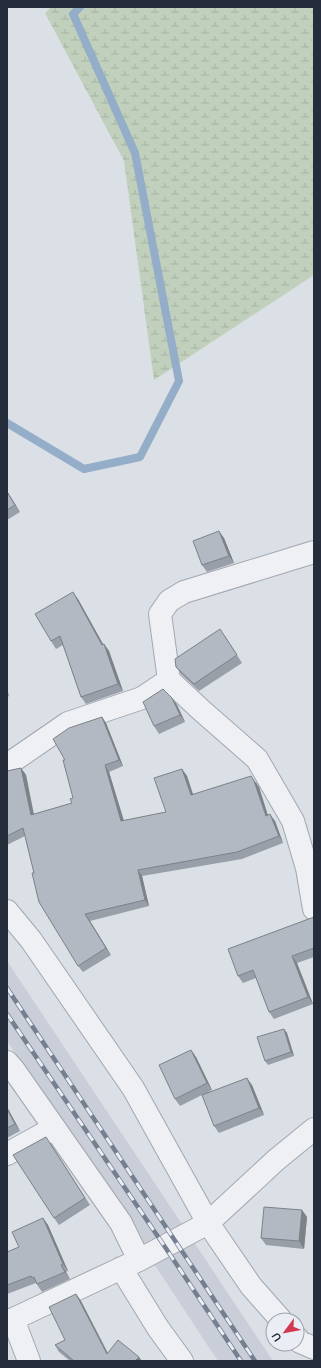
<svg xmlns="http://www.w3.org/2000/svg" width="321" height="1368" viewBox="0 0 321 1368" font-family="'Nunito Sans',sans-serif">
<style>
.built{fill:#c9ced8}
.wetland{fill:url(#wetland-marsh)}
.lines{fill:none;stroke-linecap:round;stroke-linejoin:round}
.stream{stroke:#94adc8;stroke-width:8}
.street-casing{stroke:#a1a6b0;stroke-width:24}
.street{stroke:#eef0f4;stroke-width:22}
.rail-casing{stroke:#747f90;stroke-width:4.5}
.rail{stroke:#eaeef4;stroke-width:3;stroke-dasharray:9;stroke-linecap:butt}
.wall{fill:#999fa8}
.shaded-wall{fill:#7d8288}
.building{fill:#b2b9c3;stroke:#7d8288}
</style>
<defs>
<pattern id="wetland-marsh" width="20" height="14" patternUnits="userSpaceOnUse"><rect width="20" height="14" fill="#c1d0bc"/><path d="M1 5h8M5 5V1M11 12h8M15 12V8" fill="none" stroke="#a6b3a2"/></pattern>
</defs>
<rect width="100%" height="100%" fill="#dbdfe6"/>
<path class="built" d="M 7,961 L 273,1361 L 218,1361 L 7,1041 Z"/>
<path class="wetland" d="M 51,7 L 314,7 L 314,275 L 154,380 L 124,161 L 45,13 Z"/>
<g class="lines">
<path class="stream" d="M 7,423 L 84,469 L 140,457 L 179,381 L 135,153 L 73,14 L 80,7"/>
<defs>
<path id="street" d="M 169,680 L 160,614 L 169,601 L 184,592 L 314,552
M 7,765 L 68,723 L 142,698 L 169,680 L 201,710 L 257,759 L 293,821 L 307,868 L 314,909
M 7,911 L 31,940 L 133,1088 L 208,1223 L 251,1286 L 281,1320
M 7,1062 L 14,1070 L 121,1223 L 139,1260
M 7,1154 L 54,1128
M 121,1268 L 158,1328 L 182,1361
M 13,1319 L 29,1361
M 7,1322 L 139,1260 L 208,1223 L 276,1160 L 314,1129
M 297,1338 L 300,1342 L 314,1348"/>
</defs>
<use href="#street" class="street-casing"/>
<use href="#street" class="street"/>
<defs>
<path id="rail" d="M 7,988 L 255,1361
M 7,1014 L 165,1247 L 241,1361"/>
</defs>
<use href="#rail" class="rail-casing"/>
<use href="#rail" class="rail"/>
</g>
<path class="wall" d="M 7,491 L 20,512 L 7,520 Z
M 224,538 L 234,563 L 207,572 L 202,565 Z
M 78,599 L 103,645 L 104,644 L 109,651 L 123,691 L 86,704 L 81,697 L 63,645 L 56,649 L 51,641 Z
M 225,636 L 242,663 L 199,691 L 181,674 L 176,667 Z
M 172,698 L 177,705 L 185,722 L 159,734 L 154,726 Z
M 102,717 L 106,723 L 123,766 L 109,772 L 124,821 L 166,812 L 182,769 L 187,776 L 193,794 L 256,782 L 259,787 L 268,815 L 275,821 L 283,843 L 242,859 L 142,876 L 149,906 L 90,921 L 111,955 L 83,972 L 78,966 L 34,873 L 25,836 L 7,845 L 7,771 L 21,768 L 26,775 L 34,814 L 72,803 L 73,798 L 65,760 Z
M 314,917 L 314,957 L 297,963 L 313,1004 L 274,1019 L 269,1012 L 256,978 L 243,983 L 238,976 Z
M 284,1029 L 287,1033 L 294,1056 L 268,1065 L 265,1061 Z
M 191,1050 L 196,1057 L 212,1090 L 208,1092 L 252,1085 L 264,1115 L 219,1133 L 214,1126 L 202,1095 L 180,1106 L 175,1099 Z
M 7,1107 L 20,1131 L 7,1138 Z
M 51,1144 L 90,1205 L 59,1225 L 54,1218 Z
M 302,1210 L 307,1217 L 304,1249 L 266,1245 L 261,1238 Z
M 43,1218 L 48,1225 L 68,1271 L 66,1272 L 70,1279 L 42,1292 L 36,1283 L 7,1294 L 7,1252 L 19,1247 Z
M 76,1294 L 81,1301 L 108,1353 L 142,1361 L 70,1361 L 59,1352 L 55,1345 L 65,1340 Z"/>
<path class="shaded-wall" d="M 7,491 L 20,512 L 15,505 L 7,492 Z
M 219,531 L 224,538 L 234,563 L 229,556 Z
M 73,592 L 78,599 L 107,651 L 104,644 L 109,651 L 123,691 L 118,684 L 102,645 Z
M 7,687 L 9,697 L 7,694 Z
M 172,698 L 177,705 L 185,722 L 180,715 Z
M 102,717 L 106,723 L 123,766 L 119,760 Z
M 105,765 L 109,772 L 126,828 L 121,821 Z
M 21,768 L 26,775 L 35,822 L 31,815 Z
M 182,769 L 187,776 L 195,801 L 191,795 Z
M 251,776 L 259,787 L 270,823 L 266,816 Z
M 270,814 L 275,821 L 283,843 L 279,836 Z
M 138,870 L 142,876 L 149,906 L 145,900 Z
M 85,914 L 90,921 L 111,955 L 106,948 Z
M 292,956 L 297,963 L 313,1004 L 308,997 Z
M 284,1029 L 287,1033 L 294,1056 L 291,1052 Z
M 191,1050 L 196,1057 L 212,1090 L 207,1083 Z
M 247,1078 L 252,1085 L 264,1115 L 259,1108 Z
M 7,1107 L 20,1131 L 15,1124 L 7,1109 Z
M 302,1210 L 307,1217 L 304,1249 L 299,1241 Z
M 43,1218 L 48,1225 L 68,1271 L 63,1264 Z
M 61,1265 L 66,1272 L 70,1279 L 65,1272 Z
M 76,1294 L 81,1301 L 111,1360 L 107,1354 Z
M 139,1357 L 142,1361 L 135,1361 Z"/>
<path class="building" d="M 7,492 L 15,505 L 7,510 Z
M 219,531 L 229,556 L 202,565 L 193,541 Z
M 73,592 L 102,645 L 104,644 L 118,684 L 81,697 L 60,636 L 51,641 L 35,614 Z
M 220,629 L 237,655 L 194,684 L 176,667 L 175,659 Z
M 163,689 L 172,698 L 180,715 L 154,726 L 143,702 Z
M 102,717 L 119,760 L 105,765 L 121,821 L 166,812 L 154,778 L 182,769 L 191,795 L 251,776 L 254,781 L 266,816 L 270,814 L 279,836 L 237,852 L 138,870 L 145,900 L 85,914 L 106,948 L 78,966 L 39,902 L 32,873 L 34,873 L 23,828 L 7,836 L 7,771 L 21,768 L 31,815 L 72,803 L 70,799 L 73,798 L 63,760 L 65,760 L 53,739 L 69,728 Z
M 314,917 L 314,948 L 292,956 L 308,997 L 269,1012 L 253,970 L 238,976 L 228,949 Z
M 284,1029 L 291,1052 L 265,1061 L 257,1037 Z
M 191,1050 L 207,1083 L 175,1099 L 159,1065 Z
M 247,1078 L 259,1108 L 214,1126 L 202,1095 Z
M 7,1109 L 15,1124 L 7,1128 Z
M 46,1137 L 85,1198 L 54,1218 L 13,1155 Z
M 264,1207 L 302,1210 L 299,1241 L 261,1238 Z
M 43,1218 L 63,1264 L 61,1265 L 65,1272 L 37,1284 L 34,1277 L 32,1278 L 31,1276 L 7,1285 L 7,1252 L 19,1247 L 12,1232 Z
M 76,1294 L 107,1354 L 118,1340 L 139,1357 L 135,1361 L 74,1361 L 55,1345 L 65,1340 L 49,1307 Z"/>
<rect width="321" height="1368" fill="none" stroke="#252d3c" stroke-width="16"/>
<g transform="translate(285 1332) rotate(238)"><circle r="19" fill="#eaeef4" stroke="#9ba1aa"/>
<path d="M0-3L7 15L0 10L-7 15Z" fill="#d23951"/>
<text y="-6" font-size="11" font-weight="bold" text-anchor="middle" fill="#252d3c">U</text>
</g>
</svg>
